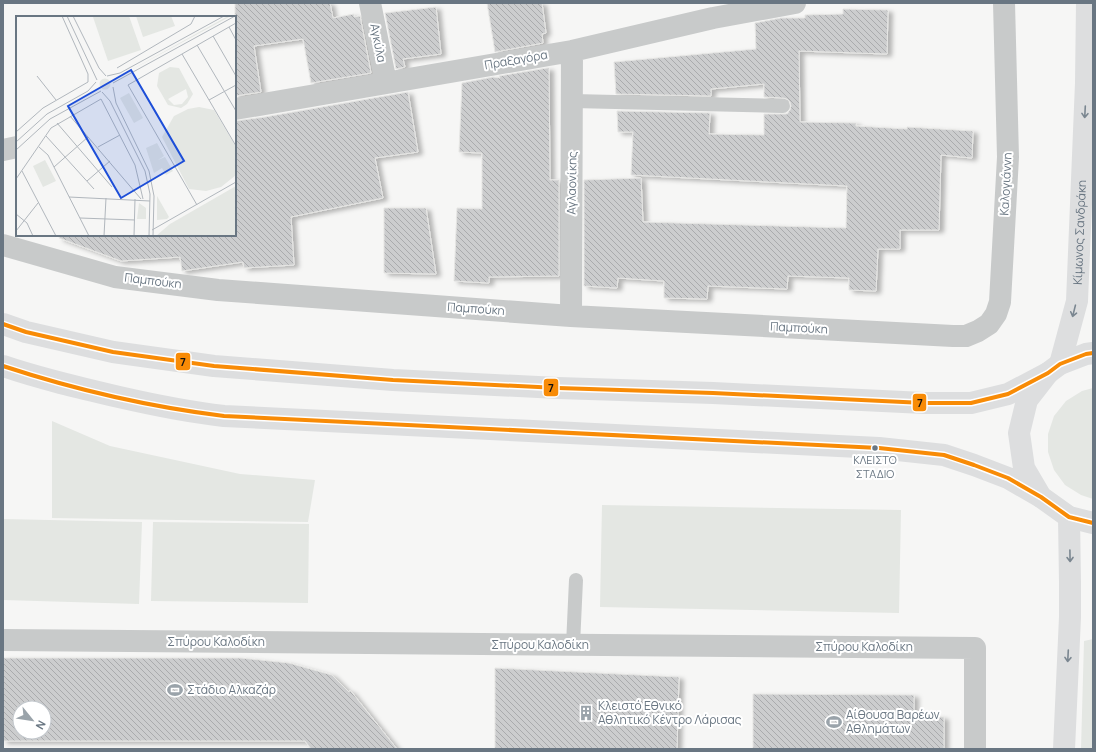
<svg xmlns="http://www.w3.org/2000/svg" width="1096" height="752" viewBox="0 0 1096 752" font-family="Manrope,sans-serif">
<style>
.grass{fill:#e4e7e3}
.building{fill:url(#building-back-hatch);stroke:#e6e6e4;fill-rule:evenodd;filter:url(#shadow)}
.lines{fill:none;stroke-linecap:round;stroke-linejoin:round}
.lane{stroke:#c8caca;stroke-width:14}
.street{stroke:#c8caca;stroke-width:22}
.primary{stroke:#dddedf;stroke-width:22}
.highway{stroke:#dddedf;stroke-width:22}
.bus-1-casing{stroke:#fff;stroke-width:7}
.bus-1{stroke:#f88b06;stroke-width:4}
.oneway{stroke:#7a8690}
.bus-dot{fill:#697682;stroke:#fff;stroke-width:1.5}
.labels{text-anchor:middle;stroke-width:4;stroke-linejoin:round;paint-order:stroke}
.bus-label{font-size:11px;fill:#697682;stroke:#fff}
.street-label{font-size:12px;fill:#697682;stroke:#fff}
.poi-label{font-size:12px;fill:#697682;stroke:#fff;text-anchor:start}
.inset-road{fill:none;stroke:#b1b7bd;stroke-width:1}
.view{fill:#1d4ed8;fill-opacity:0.15;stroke:#1d4ed8;stroke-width:2}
.inset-edge{fill:none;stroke:#697682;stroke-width:2}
.line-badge{stroke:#fff;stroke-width:1.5}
.pale-badge-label{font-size:11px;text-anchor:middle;font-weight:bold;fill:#111}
</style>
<defs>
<pattern id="building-back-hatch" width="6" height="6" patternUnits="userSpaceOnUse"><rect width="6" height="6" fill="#cccdce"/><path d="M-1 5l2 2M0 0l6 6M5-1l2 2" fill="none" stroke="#aaabad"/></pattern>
<filter id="shadow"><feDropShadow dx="4.5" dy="2.5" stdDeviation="2" flood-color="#0004"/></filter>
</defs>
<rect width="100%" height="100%" fill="#f6f6f5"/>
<path class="grass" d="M 1093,388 L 1093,499 L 1081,495 L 1065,485 L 1054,470 L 1048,452 L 1048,434 L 1054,416 L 1066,401 L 1082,391 Z
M 52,421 L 110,446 L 240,474 L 315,480 L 308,522 L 52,518 Z
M 602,505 L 901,510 L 899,613 L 600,607 Z
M 3,519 L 142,522 L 139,604 L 3,600 Z
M 153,522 L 309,524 L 308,603 L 151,601 Z
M 1093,639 L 1093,749 L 1081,749 L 1084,641 Z"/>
<path class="building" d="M 235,3 L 330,3 L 333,18 L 354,14 L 354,17 L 360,16 L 371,73 L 311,83 L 303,39 L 254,46 L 261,92 L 235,96 Z
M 487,3 L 542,3 L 546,33 L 542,34 L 543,43 L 495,52 Z
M 436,7 L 441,54 L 403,59 L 405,67 L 396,69 L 385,13 Z
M 843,9 L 888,10 L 887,54 L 799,51 L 800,122 L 856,123 L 856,126 L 907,129 L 907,127 L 973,131 L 972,158 L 941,155 L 939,230 L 900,230 L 900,249 L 878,249 L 876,291 L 849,290 L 849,278 L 788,276 L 787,289 L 708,286 L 707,299 L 664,298 L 664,281 L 618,278 L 617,288 L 584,286 L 584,180 L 641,178 L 643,222 L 846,228 L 847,186 L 631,175 L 633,132 L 618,132 L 617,111 L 710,113 L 709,134 L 764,135 L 764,114 L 787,114 L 790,110 L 791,106 L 790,102 L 787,99 L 783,98 L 764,97 L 764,84 L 711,89 L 711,96 L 616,94 L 614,62 L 756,49 L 755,23 L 781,18 L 805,18 L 805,15 L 843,14 Z
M 547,68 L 549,68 L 550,180 L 559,180 L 559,276 L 489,277 L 489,283 L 454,281 L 457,208 L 482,209 L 482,153 L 459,152 L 462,83 L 493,77 L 500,78 L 499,76 Z
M 408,92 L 418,152 L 375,158 L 383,198 L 291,217 L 294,265 L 244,268 L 243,262 L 182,271 L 180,257 L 121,261 L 59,238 L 60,235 L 235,235 L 235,121 L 265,117 Z
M 384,208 L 426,208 L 436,274 L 384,273 Z
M 3,658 L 241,658 L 289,663 L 332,675 L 349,692 L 350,690 L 397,749 L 311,749 L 305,741 L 3,741 ZM 20,708 L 44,708 L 44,732 L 20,732 Z
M 495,668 L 679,677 L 677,749 L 495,749 Z
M 753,694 L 914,695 L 914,716 L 944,717 L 944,749 L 753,749 Z"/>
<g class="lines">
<path class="lane" d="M 573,101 L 783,106
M 573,645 L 576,580"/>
<path class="street" d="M 370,3 L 386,83
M 235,109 L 572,51 L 713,18 L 795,3
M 3,150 L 17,147
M 3,245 L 115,277 L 218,290 L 571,316 L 953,336 L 966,336 L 978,331 L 989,324 L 996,314 L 1000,302 L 1008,157 L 1004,3
M 571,316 L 572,51
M 3,640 L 975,648 L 975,749"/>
<path class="primary" d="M 3,324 L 26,332 L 113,352 L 214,366 L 393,380 L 558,388 L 713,393 L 924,403 L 971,403 L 1008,394 L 1048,373
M 3,366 C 41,379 80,388 119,397 C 154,405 189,412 224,416 L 879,448 L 944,455 L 974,465 L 1008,478 L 1041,497
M 1064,749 L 1070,617 L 1070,583 L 1069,517"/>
<g class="highway">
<path d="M 1093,353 L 1086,354 L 1060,364 L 1048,373 L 1027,400 L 1019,433 L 1024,468 L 1041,497 L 1069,517 L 1093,523"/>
<path id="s1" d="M 1060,364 L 1077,301 L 1086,83 L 1087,3"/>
</g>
<defs>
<path id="bus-1" d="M 3,324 L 26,332 L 113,352 L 214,366 L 393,380 L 558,388 L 713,393 L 924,403 L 971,403 L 1008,394 L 1048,373 L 1060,364 L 1086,354 L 1093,353
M 3,366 C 73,389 151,407 224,416 L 879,448 L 944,455 L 974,465 L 1008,478 L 1041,497 L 1069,517 L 1093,523"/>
</defs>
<use href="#bus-1" class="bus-1-casing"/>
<use href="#bus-1" class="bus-1"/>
</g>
<defs><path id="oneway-shaft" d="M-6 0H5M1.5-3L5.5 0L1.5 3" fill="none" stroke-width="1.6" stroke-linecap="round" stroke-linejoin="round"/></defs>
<g class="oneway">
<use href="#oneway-shaft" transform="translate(1085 112) rotate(93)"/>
<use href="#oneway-shaft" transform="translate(1074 311) rotate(104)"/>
<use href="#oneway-shaft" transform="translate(1070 556) rotate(89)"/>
<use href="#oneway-shaft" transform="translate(1068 656) rotate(93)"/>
</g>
<defs>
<symbol id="stadium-bare" viewBox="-9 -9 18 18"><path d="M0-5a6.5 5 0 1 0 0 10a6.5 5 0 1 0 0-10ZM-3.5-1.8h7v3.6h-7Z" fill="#9aa3aa" stroke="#fff" stroke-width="2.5" paint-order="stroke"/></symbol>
<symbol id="building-bare" viewBox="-9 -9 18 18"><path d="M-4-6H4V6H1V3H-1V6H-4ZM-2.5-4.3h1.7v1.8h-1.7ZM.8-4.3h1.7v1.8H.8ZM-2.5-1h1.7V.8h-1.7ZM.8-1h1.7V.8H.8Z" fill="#9aa3aa" stroke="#fff" stroke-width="2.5" paint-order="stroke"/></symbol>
</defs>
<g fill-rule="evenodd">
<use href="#stadium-bare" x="164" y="679" width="22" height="22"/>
<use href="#building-bare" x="575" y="702" width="22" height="22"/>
<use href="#stadium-bare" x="823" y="711" width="22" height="22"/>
</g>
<circle class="bus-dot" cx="875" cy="448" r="3.5"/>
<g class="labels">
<g class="bus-label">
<text x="875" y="464">ΚΛΕΙΣΤΟ<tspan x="875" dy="14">ΣΤΑΔΙΟ</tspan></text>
</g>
<g class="street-label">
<text transform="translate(378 43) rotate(79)" y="4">Αγκύλα</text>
<text transform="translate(516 60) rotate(-10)" y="4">Πραξαγόρα</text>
<text transform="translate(572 183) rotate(-89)" y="4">Αγλαονίκης</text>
<text transform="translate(1006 184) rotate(-87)" y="4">Καλογιάννη</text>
<text dy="4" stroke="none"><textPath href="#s1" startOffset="134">Κίμωνος Σανδράκη</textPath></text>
<text transform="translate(153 281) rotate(7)" y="4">Παμπούκη</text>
<text transform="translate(476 309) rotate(4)" y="4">Παμπούκη</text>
<text transform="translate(799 328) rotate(3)" y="4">Παμπούκη</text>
<text x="216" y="646">Σπύρου Καλοδίκη</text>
<text x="540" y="649">Σπύρου Καλοδίκη</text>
<text x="864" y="651">Σπύρου Καλοδίκη</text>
</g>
<g class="poi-label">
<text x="187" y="694">Στάδιο Αλκαζάρ</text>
<text x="598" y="710">Κλειστό Εθνικό<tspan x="598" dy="14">Αθλητικό Κέντρο Λάρισας</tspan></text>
<text x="846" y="719">Αίθουσα Βαρέων<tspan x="846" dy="14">Αθλημάτων</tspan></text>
</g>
</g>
<g transform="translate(16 16)">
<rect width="220" height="220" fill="#f6f6f5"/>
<path d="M 113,0 L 125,34 L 92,45 L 77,1 ZM 120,0 L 155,0 L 159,10 L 127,21 ZM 212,0 L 215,0 L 106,59 ZM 154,51 L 163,52 L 177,78 L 171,88 L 165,92 L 152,89 L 141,70 L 143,57 ZM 170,73 L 172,81 L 166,88 L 158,89 L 152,83 ZM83.5 68a5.5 5.5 0 1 1 11 0a5.5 5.5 0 1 1-11 0ZM 113,77 L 127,102 L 118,107 L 104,82 ZM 183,91 L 198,94 L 220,131 L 220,159 L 205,171 L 190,175 L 173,173 L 146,121 L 158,100 L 172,93 ZM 141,127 L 148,140 L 142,144 L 149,141 L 157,155 L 150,159 L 146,152 L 138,157 L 130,132 ZM 29,144 L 40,165 L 27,171 L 17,150 ZM 141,180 L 153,201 L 151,203 L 141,204 ZM 123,187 L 130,192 L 130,203 L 121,203 Z" fill="#e4e7e3" fill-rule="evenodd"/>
<path d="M 220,170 L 220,220 L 140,220 L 154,208 Z" fill="#e4e7e3"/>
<path class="inset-road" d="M 51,0 L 81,64M 57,0 L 83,52 L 90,60M 213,11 L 220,24M 197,20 L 220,60M 181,29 L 220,95M 166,38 L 220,130M 101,52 L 175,8 L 179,0M 21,60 L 40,84M 91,60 L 104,57 L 208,0M 97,67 L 219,0M 97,71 L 100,87 L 133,155 L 138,180 L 137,220M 86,76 L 94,85 L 129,155 L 134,178 L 133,220M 193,84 L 220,69M 54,100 L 125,183M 41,107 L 96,171M 0,116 L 27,92 L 72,66 L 72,58 L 46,0M 30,120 L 78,173M 72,121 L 38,151 L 73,220M 0,126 L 31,98 L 72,75 L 80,66M 23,131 L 32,139 L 38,151M 82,131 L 104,119M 0,134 L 34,103 L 85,75M 6,155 L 40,220M 0,163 L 35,112 L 85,83 L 119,149 L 127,183M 71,165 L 94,145M 53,181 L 134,185M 181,189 L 112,69 L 220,7M 0,198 L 11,207 L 17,220M 64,202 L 119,204M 136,214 L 220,166M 0,215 L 22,187M 88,220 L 90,182M 118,220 L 119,183"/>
<path class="view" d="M 115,54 L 168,145 L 105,182 L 52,90 Z"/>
<rect width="220" height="220" class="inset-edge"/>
</g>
<g class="line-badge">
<rect x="175" y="352" width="16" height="19" rx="4" fill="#f88b06"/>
<rect x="543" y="378" width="16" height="19" rx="4" fill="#f88b06"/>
<rect x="912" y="393" width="15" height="19" rx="4" fill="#f88b06"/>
</g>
<g class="pale-badge-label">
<text x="183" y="366">7</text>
<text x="551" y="392">7</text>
<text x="920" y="407">7</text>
</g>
<rect width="1096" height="752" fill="none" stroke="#697682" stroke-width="8"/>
<g transform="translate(32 720) rotate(120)"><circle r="19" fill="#ffffff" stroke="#c3c8cd"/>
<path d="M0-3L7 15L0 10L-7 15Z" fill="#9aa3aa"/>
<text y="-6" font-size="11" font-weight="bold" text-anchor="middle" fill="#697682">N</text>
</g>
</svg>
